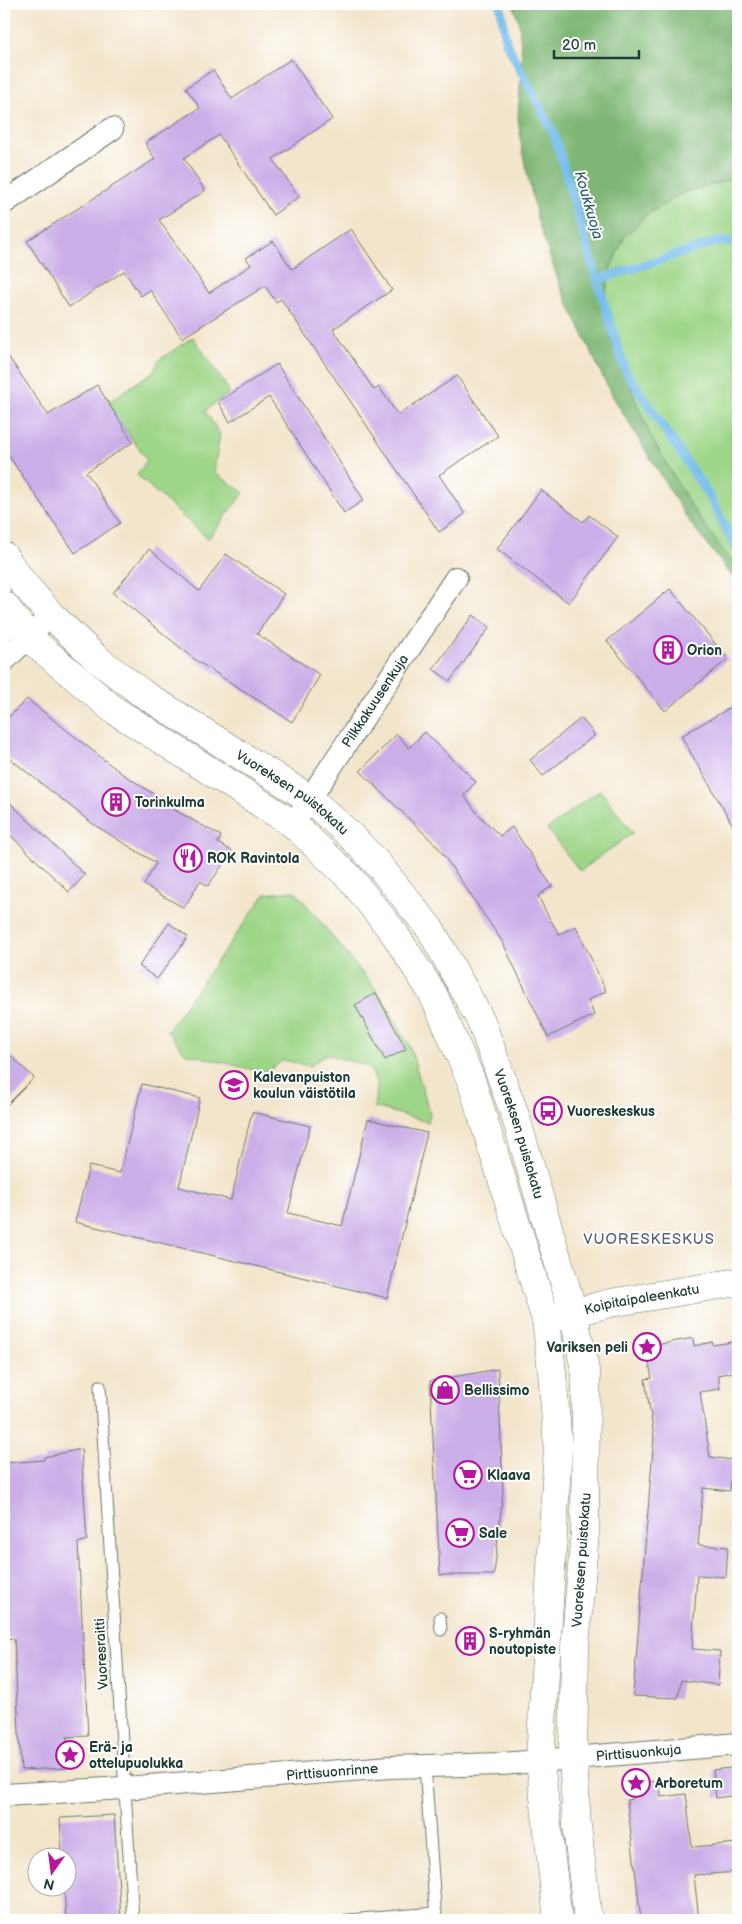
<svg xmlns="http://www.w3.org/2000/svg" width="742" height="1924" viewBox="0 0 742 1924" font-family="'Balsamiq Sans',sans-serif">
<style>
.green{fill:#9ed688;stroke:#5e8a5e}
.forest{fill:#7eb774;stroke:#4e7a54}
.lines{fill:none;stroke-linecap:round;stroke-linejoin:round}
.stream{stroke:#72bbea;stroke-width:9}
.building{fill:#cbade8}
.service-casing{stroke:#697869;stroke-width:13}
.minor-casing{stroke:#697869;stroke-width:24}
.tertiary-casing{stroke:#697869;stroke-width:29}
.secondary-casing{stroke:#697869;stroke-width:29}
.service{stroke:#fff;stroke-width:11}
.minor{stroke:#fff;stroke-width:22}
.tertiary{stroke:#fff;stroke-width:28}
.secondary{stroke:#fff;stroke-width:28}
.labels{text-anchor:middle;stroke-width:4;stroke-linejoin:round;paint-order:stroke}
.poi-label{font-size:14px;font-weight:bold;fill:#1f3d34;stroke:#fff;text-anchor:start}
.street-label{font-size:14px;fill:#1f3d34;stroke:#fff}
.water-label{font-size:15px;font-style:italic;fill:#38636b;stroke:#fff}
.neighbourhood-label{font-size:15px;letter-spacing:1px;fill:#5b6473;stroke:#fff}
</style>
<rect width="100%" height="100%" fill="#fff"/>
<filter id="ink" filterUnits="userSpaceOnUse"><feTurbulence type="fractalNoise" baseFrequency=".02" numOctaves="2"/><feDisplacementMap in="SourceGraphic" scale="10" xChannelSelector="R" yChannelSelector="G"/><feConvolveMatrix kernelMatrix="1 2 1 2 8 2 1 2 1" color-interpolation-filters="sRGB"/></filter>
<filter id="wash" filterUnits="userSpaceOnUse"><feTurbulence type="fractalNoise" baseFrequency=".0096" numOctaves="4" result="noise"/><feDisplacementMap in="SourceGraphic" scale="20" xChannelSelector="R" yChannelSelector="G"/><feGaussianBlur stdDeviation="1.12" result="paint"/><feColorMatrix in="noise" values="0 0 0 0 0 0 0 0 0 0 0 0 0 0 0 0 0 1.4 0 .05"/><feComposite in="paint" operator="in"/></filter>
<g filter="url(#wash)">
<rect width="100%" height="100%" fill="#f3e5cb"/>
<path class="green" d="M 738,177 L 738,568 L 725,553 L 691,506 L 651,437 L 610,338 L 605,299 L 610,269 L 624,238 L 646,215 L 683,193 Z
M 193,337 L 230,392 L 205,411 L 220,434 L 214,472 L 244,493 L 208,539 L 137,475 L 147,460 L 107,403 L 154,371 L 159,360 Z
M 600,790 L 633,833 L 580,871 L 547,829 Z
M 295,891 L 382,997 L 410,1047 L 430,1114 L 428,1122 L 374,1107 L 377,1085 L 370,1067 L 326,1054 L 310,1066 L 283,1060 L 266,1073 L 185,1053 L 167,1031 L 265,894 Z"/>
<path class="forest" d="M 513,4 L 738,4 L 738,177 L 683,193 L 646,215 L 624,238 L 610,269 L 605,299 L 610,338 L 651,437 L 691,506 L 725,553 L 738,568 L 738,584 L 686,517 L 609,390 L 561,288 L 538,222 L 522,150 L 518,117 L 522,59 L 519,23 Z"/>
<g class="lines">
<path class="stream" d="M 500,4 L 506,42 L 554,134 L 597,280 L 716,242 L 738,242
M 597,280 L 625,370 L 708,494 L 738,551"/>
</g>
<g id="blocks">
<path class="building" d="M 291,59 L 332,119 L 273,159 L 299,197 L 273,215 L 219,135 L 184,158 L 205,191 L 159,220 L 209,293 L 251,265 L 246,258 L 273,241 L 292,269 L 351,229 L 392,290 L 333,329 L 374,390 L 379,387 L 398,415 L 457,376 L 498,436 L 439,475 L 465,514 L 439,532 L 281,299 L 276,302 L 265,286 L 182,338 L 150,290 L 141,296 L 124,271 L 69,307 L 27,241 L 155,159 L 145,143 L 200,108 L 186,88 L 213,70 L 232,99 Z
M 4,350 L 48,415 L 97,385 L 133,442 L 86,472 L 120,523 L 75,553 L 4,449 Z
M 277,364 L 364,500 L 344,513 L 269,397 L 230,422 L 218,402 Z
M 541,490 L 583,522 L 589,515 L 618,537 L 569,603 L 497,549 Z
M 149,549 L 199,591 L 226,554 L 284,594 L 257,634 L 320,675 L 292,722 L 197,661 L 113,593 Z
M 670,589 L 728,659 L 665,711 L 607,641 Z
M 473,615 L 490,627 L 450,681 L 433,669 Z
M 27,699 L 121,773 L 174,807 L 173,809 L 221,836 L 218,843 L 232,851 L 208,886 L 200,881 L 184,908 L 144,885 L 156,863 L 93,824 L 4,754 L 4,722 Z
M 738,703 L 738,834 L 681,736 Z
M 581,718 L 595,735 L 543,776 L 530,760 Z
M 425,732 L 476,782 L 464,795 L 477,813 L 500,836 L 512,827 L 552,886 L 538,896 L 547,914 L 559,934 L 576,926 L 606,991 L 588,1000 L 594,1015 L 548,1037 L 502,941 L 438,847 L 360,771 L 397,734 L 409,748 Z
M 4,797 L 85,875 L 69,892 L 4,829 Z
M 169,923 L 188,937 L 157,979 L 139,966 Z
M 376,993 L 406,1049 L 385,1060 L 355,1005 Z
M 4,1049 L 34,1078 L 4,1108 Z
M 142,1084 L 200,1098 L 179,1187 L 231,1200 L 252,1112 L 310,1126 L 288,1213 L 342,1226 L 368,1119 L 427,1133 L 387,1298 L 75,1222 L 89,1166 L 120,1173 Z
M 693,1338 L 694,1346 L 712,1342 L 713,1345 L 738,1341 L 738,1371 L 718,1375 L 720,1389 L 700,1392 L 710,1457 L 733,1460 L 730,1491 L 703,1488 L 700,1523 L 698,1545 L 728,1547 L 726,1577 L 697,1575 L 692,1649 L 720,1651 L 718,1685 L 681,1680 L 678,1698 L 633,1696 L 654,1436 L 645,1379 L 652,1378 L 646,1347 Z
M 498,1369 L 503,1492 L 494,1575 L 440,1575 L 430,1381 Z
M 81,1449 L 87,1540 L 78,1543 L 88,1736 L 67,1737 L 68,1768 L 21,1770 L 14,1638 L 6,1639 L 4,1608 L 4,1528 L 6,1527 L 4,1463 L 44,1460 L 44,1457 Z
M 738,1767 L 738,1795 L 716,1798 L 713,1770 Z
M 660,1781 L 661,1797 L 686,1794 L 692,1847 L 738,1843 L 738,1872 L 694,1875 L 699,1920 L 641,1920 L 627,1800 L 632,1799 L 631,1784 Z
M 114,1815 L 121,1920 L 66,1920 L 64,1886 L 68,1886 L 68,1856 L 62,1856 L 60,1818 Z"/>
</g>
</g>
<g filter="url(#ink)">
<use href="#blocks" fill-opacity="0" stroke="#697869" stroke-width="1"/>
<g class="lines">
<defs>
<path id="service" d="M 100,1386 L 133,1920
M 440,1618 L 441,1630
M 425,1766 L 436,1920
M 348,1920 L 436,1913"/>
<g id="minor">
<path d="M 4,203 L 112,129"/>
<path d="M 4,661 L 51,615"/>
<path id="s1" d="M 293,824 L 456,578"/>
<path id="s2" d="M 4,1795 L 124,1788 L 390,1767 L 502,1764 L 738,1744"/>
</g>
<g id="tertiary">
<path id="s3" d="M 550,1319 L 610,1303 L 738,1282"/>
</g>
<g id="secondary">
<path id="s4" d="M 4,556 L 23,583 L 51,615 L 97,659 L 142,693 L 310,799 L 349,834 L 377,863 L 431,930 L 481,1021 L 516,1118 L 573,1312 L 586,1375 L 585,1533 L 575,1646 L 573,1758 L 577,1826 L 588,1920"/>
<path d="M 4,605 L 29,638 L 114,710 L 293,824 L 350,878 L 394,933 L 433,994 L 471,1080 L 546,1320 L 552,1372 L 558,1446 L 540,1761 L 558,1920"/>
</g>
</defs>
<use href="#service" class="service-casing"/>
<use href="#minor" class="minor-casing"/>
<use href="#tertiary" class="tertiary-casing"/>
<use href="#secondary" class="secondary-casing"/>
<use href="#service" class="service"/>
<use href="#minor" class="minor"/>
<use href="#tertiary" class="tertiary"/>
<use href="#secondary" class="secondary"/>
</g>
</g>
<defs>
<symbol id="building-ring" viewBox="-11 -11 22 22"><circle r="9.5" fill="#fff" stroke="#b5179e" stroke-width="1.5"/><path d="M-4-6H4V6H1V3H-1V6H-4ZM-2.5-4.3h1.7v1.8h-1.7ZM.8-4.3h1.7v1.8H.8ZM-2.5-1h1.7V.8h-1.7ZM.8-1h1.7V.8H.8Z" fill="#b5179e"/></symbol>
<symbol id="restaurant-ring" viewBox="-11 -11 22 22"><circle r="9.5" fill="#fff" stroke="#b5179e" stroke-width="1.5"/><path d="M-5-6h1v4h1v-4h1v4h1v-4h1v5L-1.5 .5V6h-2V.5L-5-1ZM5-6V6H3V1.5H1.5Q1.5-4 5-6Z" fill="#b5179e"/></symbol>
<symbol id="school-ring" viewBox="-11 -11 22 22"><circle r="9.5" fill="#fff" stroke="#b5179e" stroke-width="1.5"/><path d="M0-5L7-2L0 1L-7-2ZM-4 1L0 2.5L4 1V4Q0 6-4 4Z" fill="#b5179e"/></symbol>
<symbol id="bus-ring" viewBox="-11 -11 22 22"><circle r="9.5" fill="#fff" stroke="#b5179e" stroke-width="1.5"/><path d="M-5-6H5V4H4V6H2V4H-2V6H-4V4H-5ZM-3.5-4V0h7V-4ZM-3.5 1.2v1.5H-2V1.2ZM2 1.2v1.5H3.5V1.2Z" fill="#b5179e"/></symbol>
<symbol id="sight-ring" viewBox="-11 -11 22 22"><circle r="9.5" fill="#fff" stroke="#b5179e" stroke-width="1.5"/><path d="M0-6L1.8-2.2L6-1.7L2.9 1.2L3.7 5.4L0 3.3L-3.7 5.4L-2.9 1.2L-6-1.7L-1.8-2.2Z" fill="#b5179e"/></symbol>
<symbol id="shop-ring" viewBox="-11 -11 22 22"><circle r="9.5" fill="#fff" stroke="#b5179e" stroke-width="1.5"/><path d="M-5-2.5h2.3a2.7 3.5 0 0 1 5.4 0H5L5.5 6h-11ZM-1.5-2.5h3a1.5 2.3 0 0 0-3 0Z" fill="#b5179e"/></symbol>
<symbol id="supermarket-ring" viewBox="-11 -11 22 22"><circle r="9.5" fill="#fff" stroke="#b5179e" stroke-width="1.5"/><path d="M-6-5.5h2.5l.6 2H6L4.5 2H-2.5L-4.4-4H-6ZM-1.5 3.2a1.3 1.3 0 1 0 .1 0ZM3 3.2a1.3 1.3 0 1 0 .1 0Z" fill="#b5179e"/></symbol>
</defs>
<g fill-rule="evenodd">
<use href="#building-ring" x="652" y="634" width="32" height="32"/>
<use href="#building-ring" x="100" y="786" width="32" height="32"/>
<use href="#restaurant-ring" x="172" y="842" width="32" height="32"/>
<use href="#school-ring" x="218" y="1069" width="32" height="32"/>
<use href="#bus-ring" x="532" y="1095" width="32" height="32"/>
<use href="#sight-ring" x="631" y="1331" width="32" height="32"/>
<use href="#shop-ring" x="429" y="1374" width="32" height="32"/>
<use href="#supermarket-ring" x="452" y="1459" width="32" height="32"/>
<use href="#supermarket-ring" x="444" y="1517" width="32" height="32"/>
<use href="#building-ring" x="454" y="1625" width="32" height="32"/>
<use href="#sight-ring" x="54" y="1739" width="32" height="32"/>
<use href="#sight-ring" x="620" y="1767" width="32" height="32"/>
</g>
<g class="labels">
<g class="poi-label">
<text x="687" y="655">Orion</text>
<text x="135" y="807">Torinkulma</text>
<text x="207" y="863">ROK Ravintola</text>
<text x="253" y="1082">Kalevanpuiston<tspan x="253" dy="16">koulun väistötila</tspan></text>
<text x="567" y="1116">Vuoreskeskus</text>
<text x="628" y="1352" text-anchor="end">Variksen peli</text>
<text x="464" y="1395">Bellissimo</text>
<text x="487" y="1480">Klaava</text>
<text x="479" y="1538">Sale</text>
<text x="489" y="1638">S-ryhmän<tspan x="489" dy="16">noutopiste</tspan></text>
<text x="89" y="1752">Erä- ja<tspan x="89" dy="16">ottelupuolukka</tspan></text>
<text x="655" y="1788">Arboretum</text>
</g>
<g class="street-label">
<text dy="5" stroke="none"><textPath href="#s1" startOffset="148">Pilkkakuusenkuja</textPath></text>
<text dy="5" stroke="none"><textPath href="#s4" startOffset="376">Vuoreksen puistokatu</textPath></text>
<text dy="5" stroke="none"><textPath href="#s4" startOffset="796">Vuoreksen puistokatu</textPath></text>
<text dy="5" stroke="none"><textPath href="#s3" startOffset="94">Koipitaipaleenkatu</textPath></text>
<text transform="translate(581 1560) rotate(-86)" y="5">Vuoreksen puistokatu</text>
<text transform="translate(101 1654) rotate(-93)" y="5">Vuoresraitti</text>
<text dy="5" stroke="none"><textPath href="#s2" startOffset="636">Pirttisuonkuja</textPath></text>
<text dy="5" stroke="none"><textPath href="#s2" startOffset="329">Pirttisuonrinne</textPath></text>
</g>
<g class="water-label">
<text transform="translate(589 205) rotate(74)" y="5">Koukkuoja</text>
</g>
<g class="neighbourhood-label">
<text x="649" y="1244">VUORESKESKUS</text>
</g>
</g>
<rect width="742" height="1924" fill="none" stroke="#fff" stroke-width="20"/>
<g transform="translate(52 1872) rotate(194)"><circle r="24" fill="#ffffff" stroke="#a5b1ae"/>
<path d="M0-4L9 19L0 12L-9 19Z" fill="#b5179e"/>
<text y="-8" font-size="14" font-weight="bold" text-anchor="middle" fill="#1f3d34">N</text>
</g>
<path d="M554 50v8h85v-8" fill="none" stroke="#1f3d34" stroke-width="2.5"/>
<text x="562" y="50" font-size="15" fill="#1f3d34" stroke="#ffffff" stroke-width="4" paint-order="stroke">20 m</text>
</svg>
